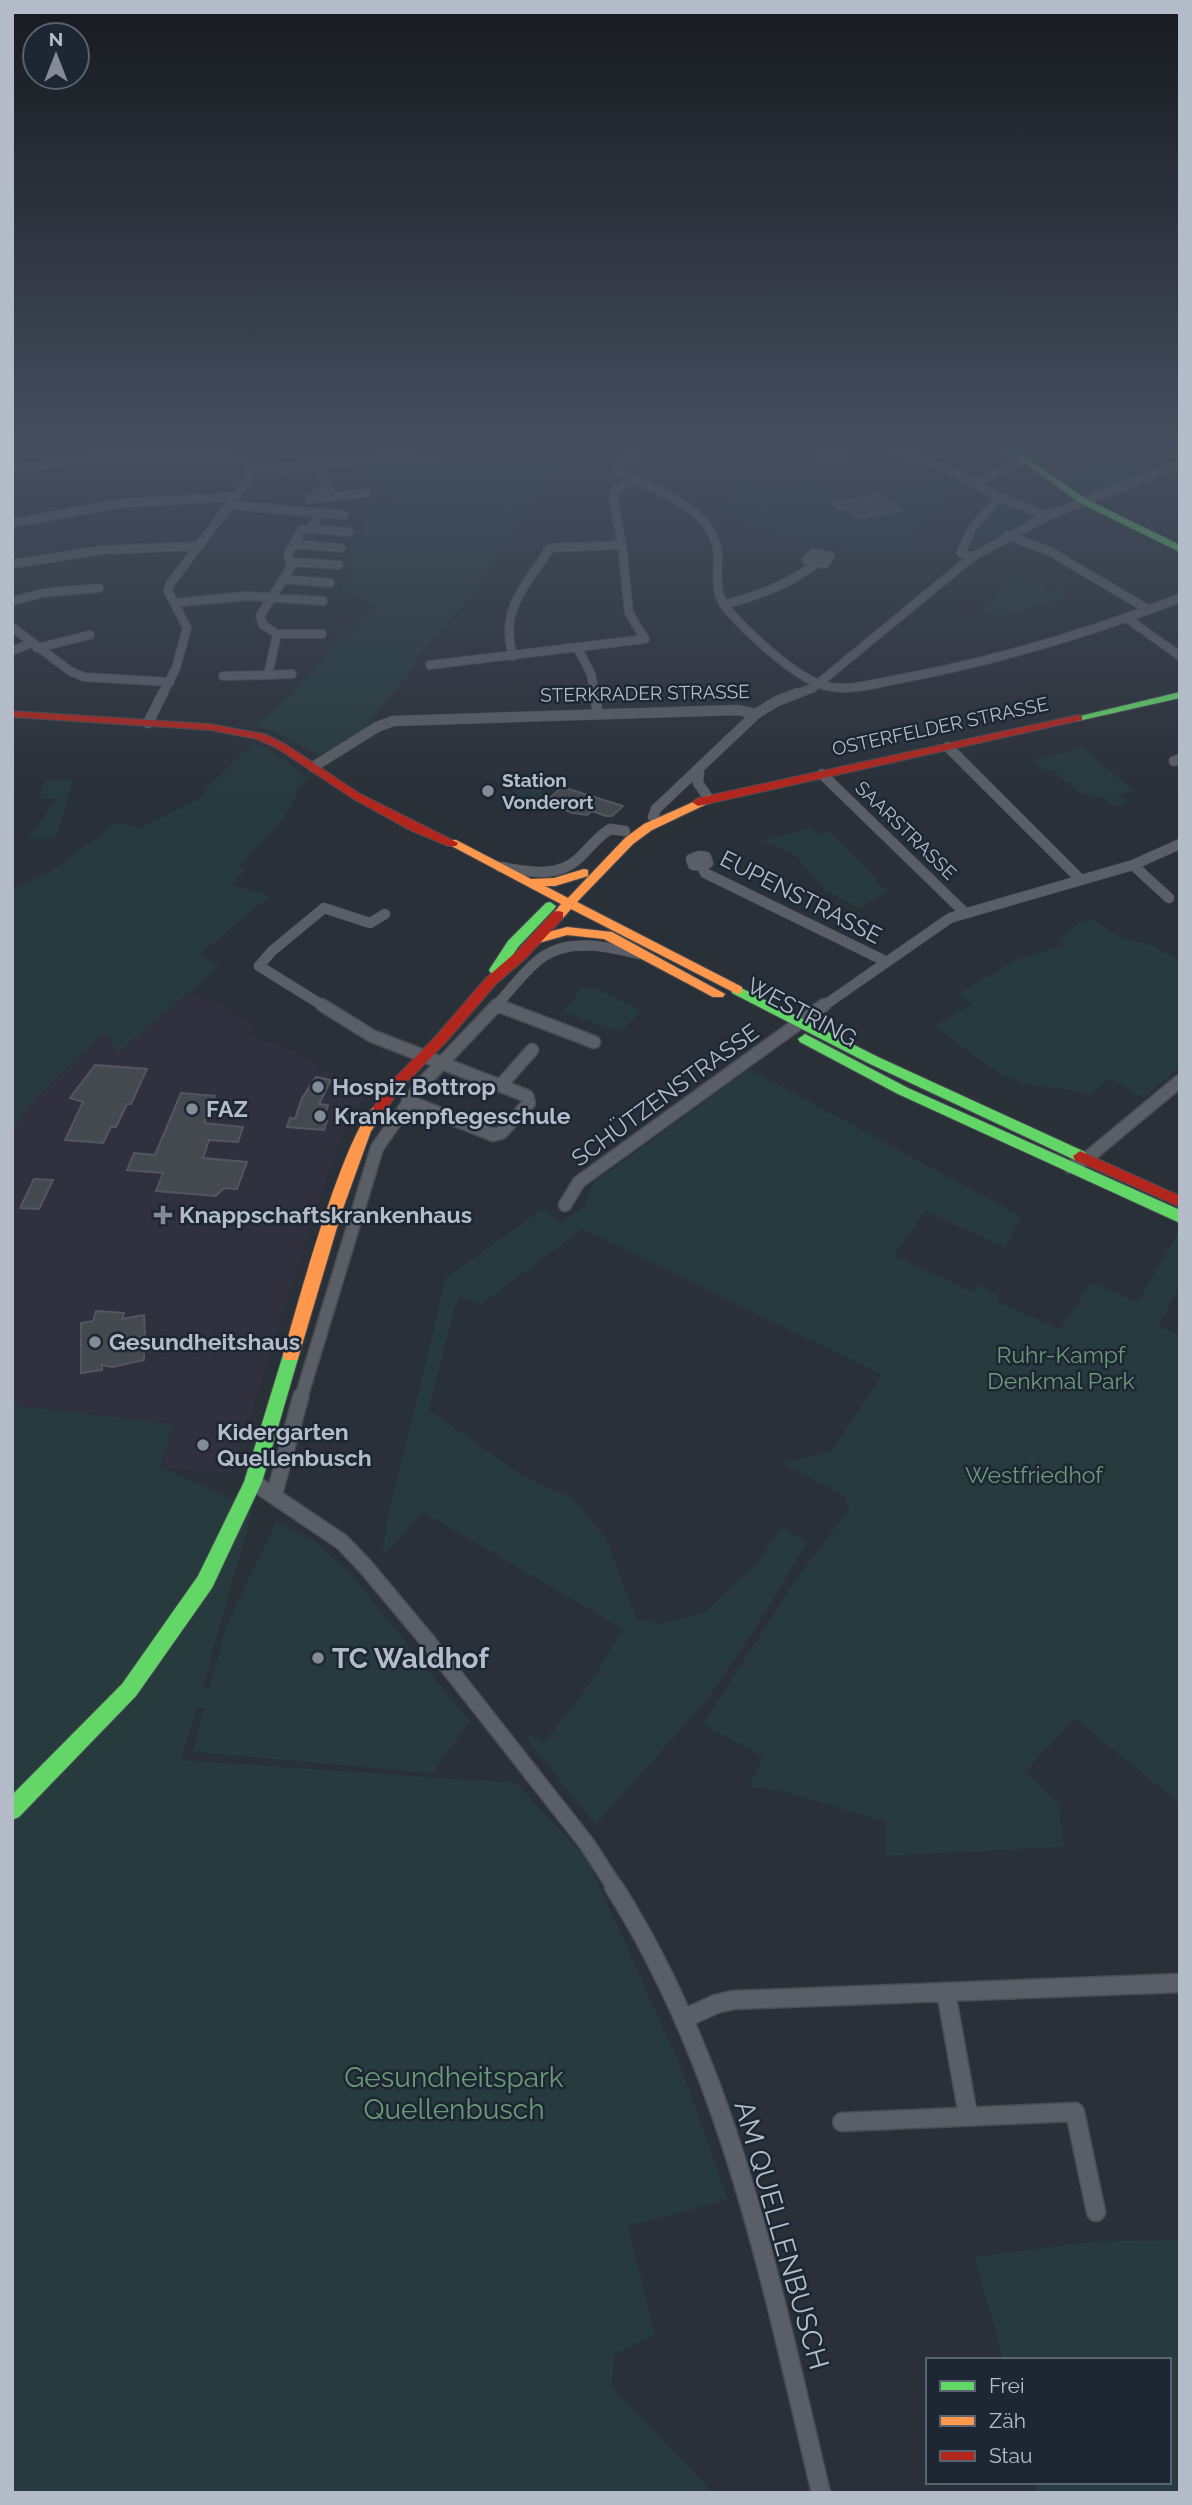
<svg xmlns="http://www.w3.org/2000/svg" width="1192" height="2505" viewBox="0 0 1192 2505" font-family="Raleway,sans-serif">
<style>
.medical{fill:#31303e}
.green{fill:#273a3e}
.lines{fill:none;stroke-linecap:round;stroke-linejoin:round}
.stream{stroke:#384963;stroke-width:2}
.building{fill:#444950;stroke:#52575f;stroke-width:2}
.street-far4-casing{stroke:#484c53;stroke-width:10}
.street-far3-casing{stroke:#484c53;stroke-width:11}
.street-far2-casing{stroke:#484c53;stroke-width:15}
.street-far1-casing{stroke:#484c53;stroke-width:18}
.street-casing{stroke:#484c53;stroke-width:21}
.fast-casing{stroke:#484c53;stroke-width:2}
.slow-casing{stroke:#484c53;stroke-width:2}
.jam-casing{stroke:#484c53;stroke-width:2}
.street-far4{stroke:#5a5e66;stroke-width:8}
.street-far3{stroke:#5a5e66;stroke-width:10}
.street-far2{stroke:#5a5e66;stroke-width:12}
.street-far1{stroke:#5a5e66;stroke-width:15}
.street{stroke:#5a5e66;stroke-width:18}
.fast{fill:#63d668;fill-rule:evenodd}
.slow{fill:#ff974d;fill-rule:evenodd}
.jam{fill:#b3261e;fill-rule:evenodd}
.poi-dot{fill:#848b96;stroke:#1d2633;stroke-width:2.5}
.labels{text-anchor:middle;stroke-width:5;stroke-linejoin:round;paint-order:stroke}
.far-street-label{font-size:19px;fill:#b4bcc9;stroke:#1d2633}
.far-poi-label{font-size:19px;font-weight:bold;fill:#b4bcc9;stroke:#1d2633;text-anchor:start}
.street-label{font-size:23px;fill:#b4bcc9;stroke:#1d2633}
.poi-label{font-size:23px;font-weight:bold;fill:#b4bcc9;stroke:#1d2633;text-anchor:start}
.park-label{font-size:23px;fill:#6b9a76;stroke:#1d2633}
.near-poi-label{font-size:28px;font-weight:bold;fill:#b4bcc9;stroke:#1d2633;text-anchor:start}
.near-park-label{font-size:28px;fill:#6b9a76;stroke:#1d2633}
.near-street-label{font-size:28px;fill:#b4bcc9;stroke:#1d2633}
</style>
<rect width="100%" height="100%" fill="#2a3038"/>
<path class="medical" d="M 190,992 L 224,1006 L 255,1026 L 247,1033 L 267,1044 L 272,1041 L 291,1051 L 294,1050 L 366,1096 L 345,1128 L 328,1174 L 231,1474 L 159,1467 L 174,1425 L 18,1406 L 12,1402 L 12,1134 L 26,1108 L 104,1034 L 109,1036 L 117,1054 Z"/>
<path class="green" d="M 263,446 L 598,446 L 582,453 L 575,452 C 532,499 501,553 464,604 C 449,624 429,641 413,660 L 419,661 L 363,730 L 319,756 L 281,734 L 255,726 L 287,698 L 323,661 L 330,649 L 377,608 L 354,594 L 341,591 L 369,509 L 403,500 L 352,467 L 350,460 L 255,469 L 254,463 Z
M 1062,446 L 1127,446 L 1125,448 L 1167,465 L 1099,492 L 1074,487 L 1067,482 L 1091,451 Z
M 956,477 L 962,480 L 933,499 L 943,502 L 903,544 L 908,546 L 898,558 L 777,535 L 753,528 L 722,508 L 722,504 L 745,497 L 731,483 L 743,481 L 763,492 L 813,481 L 833,499 L 825,501 L 838,511 L 848,510 L 859,519 L 901,511 L 880,494 Z
M 1002,503 L 1034,516 L 973,549 L 969,548 L 981,526 Z
M 1028,573 L 1033,576 L 1028,578 L 1049,591 L 1063,589 L 1072,595 L 1001,616 L 980,610 L 1012,581 Z
M 254,743 L 271,751 L 308,777 C 301,785 298,791 294,801 C 287,818 253,851 239,867 L 245,870 L 231,885 L 270,896 L 199,955 L 219,967 L 117,1054 L 109,1036 L 103,1034 L 26,1108 L 12,1134 L 12,889 L 51,871 L 118,822 L 141,828 L 201,797 L 210,784 Z
M 1082,748 L 1135,791 L 1119,795 L 1128,803 L 1113,807 L 1102,797 L 1094,799 L 1085,793 L 1080,794 L 1052,770 L 1044,771 L 1033,760 Z
M 528,779 L 547,795 L 534,805 L 506,803 Z
M 45,781 L 73,781 L 56,839 L 28,839 L 56,799 L 38,799 Z
M 811,828 L 817,834 L 829,831 L 877,880 L 875,881 L 889,891 L 859,908 L 825,890 L 797,857 L 761,840 Z
M 1092,919 L 1123,939 L 1147,943 L 1180,961 L 1180,1066 L 1144,1098 L 1110,1078 L 1090,1096 C 1069,1086 1048,1090 1026,1084 C 993,1075 962,1046 935,1026 L 972,1004 L 958,994 L 1015,960 L 1064,945 L 1059,939 L 1078,923 Z
M 583,986 L 600,990 L 641,1011 L 620,1032 L 563,1012 Z
M 749,1069 L 1021,1216 L 1005,1248 L 925,1211 L 894,1256 L 973,1292 L 979,1285 L 999,1296 L 997,1301 L 1060,1330 L 1091,1282 L 1138,1302 L 1180,1229 L 1180,1286 L 1158,1325 L 1180,1336 L 1180,1804 L 1075,1718 L 1025,1772 L 1059,1804 L 1064,1847 L 886,1856 L 886,1822 L 785,1792 L 748,1786 L 763,1757 L 703,1724 L 796,1579 L 849,1510 L 847,1501 L 843,1495 L 783,1464 L 832,1450 L 882,1375 L 583,1229 L 480,1305 L 461,1296 L 456,1304 L 429,1410 L 523,1476 L 573,1498 L 606,1539 L 636,1619 L 658,1624 L 704,1613 L 761,1559 L 782,1527 L 807,1542 L 755,1629 L 708,1699 L 595,1825 L 527,1738 L 530,1735 L 544,1743 L 589,1685 L 623,1629 L 423,1512 L 382,1558 L 387,1521 L 446,1278 L 542,1209 L 562,1223 L 586,1205 L 592,1184 Z
M 12,1402 L 19,1406 L 174,1424 L 160,1467 L 253,1508 L 202,1689 L 209,1689 L 226,1627 L 276,1522 L 311,1539 L 347,1569 L 469,1721 L 433,1773 L 192,1752 L 204,1708 L 197,1707 L 181,1760 L 516,1783 L 587,1859 L 682,2070 L 728,2200 L 628,2226 L 655,2335 L 614,2355 L 612,2387 L 713,2493 L 12,2493 Z
M 1180,2240 L 1180,2493 L 1036,2493 L 1034,2482 L 1169,2482 L 1169,2360 L 1003,2360 L 975,2257 L 1097,2241 Z"/>
<g class="lines">
<path class="stream" d="M 404,460 L 458,454 L 478,446
M 260,479 L 362,464"/>
</g>
<path class="building" d="M 828,448 L 839,449 L 850,455 L 831,460 L 809,452 Z
M 879,494 L 901,510 L 859,519 L 848,509 L 842,511 L 832,503 Z
M 562,787 L 623,806 L 612,816 L 606,816 L 592,811 L 587,815 L 573,813 L 544,803 Z
M 95,1065 L 147,1069 L 131,1104 L 127,1104 L 116,1127 L 111,1127 L 103,1143 L 65,1140 L 83,1102 L 70,1098 Z
M 316,1077 L 331,1080 L 319,1104 L 328,1105 L 323,1121 L 327,1121 L 324,1130 L 287,1127 L 290,1118 L 295,1119 L 302,1098 Z
M 181,1093 L 215,1096 L 204,1123 L 243,1127 L 238,1142 L 209,1140 L 203,1158 L 247,1162 L 237,1189 L 224,1188 L 216,1196 L 156,1191 L 163,1173 L 127,1170 L 134,1153 L 155,1155 Z
M 34,1179 L 53,1180 L 39,1209 L 20,1208 Z
M 96,1311 L 124,1313 L 122,1319 L 144,1315 L 145,1336 L 140,1337 L 144,1349 L 144,1360 L 112,1367 L 102,1365 L 102,1370 L 81,1373 L 81,1323 L 93,1321 Z"/>
<g class="lines">
<defs>
<path id="street-far4" d="M 641,446 L 619,465 L 618,471 C 653,490 716,508 718,556 C 718,574 714,593 726,608 C 746,631 796,679 826,686 C 849,692 876,683 899,679 C 996,661 1089,633 1180,598
M 887,446 L 958,474 L 1000,497 L 1047,516
M 12,469 L 97,457 L 230,457 L 247,463 L 250,470 L 246,483 L 170,584 L 168,591 L 187,628 L 176,668 L 162,695
M 250,470 L 407,456 L 415,452 L 414,446
M 976,483 L 1025,459
M 317,493 L 330,490 L 320,474
M 309,499 L 366,493
M 321,513 L 344,515
M 12,523 L 123,503 L 235,497
M 310,529 L 349,532
M 1007,535 L 1051,552 L 1149,610
M 294,544 L 341,548
M 813,553 L 830,556 L 825,564 L 806,560 Z
M 972,557 L 961,553 L 972,528 L 1000,497
M 290,562 L 339,565
M 12,564 L 103,550 L 199,546
M 283,579 L 330,583
M 12,601 L 43,593 L 99,588
M 175,603 L 246,596 L 323,601
M 724,605 C 758,595 787,586 815,564
M 1128,619 L 1180,656
M 12,627 L 70,671 L 84,677 L 170,682
M 277,634 L 322,634
M 37,648 L 90,635
M 578,649 L 591,674 L 595,695
M 12,651 L 31,643
M 513,656 C 499,609 526,586 550,548 L 622,545
M 430,665 L 645,639 L 629,613 L 622,545 L 613,498 L 617,488 L 633,480
M 268,675 L 292,674
M 223,676 L 268,675 L 277,634 L 263,625 L 260,616 L 291,567 L 288,554 L 302,530 L 310,529 L 321,513 L 229,505
M 794,695 L 813,688 L 972,557 L 1047,516 L 1180,464"/>
<path id="street-far3" d="M 594,693 L 598,714
M 148,723 L 163,693
M 948,747 L 1080,879
M 1174,761 L 1180,759
M 313,767 L 377,727 L 393,721 L 738,710 L 756,714
M 699,771 L 698,783 L 709,799
M 822,774 L 965,913
M 653,817 L 656,809 L 756,714 L 777,701 L 798,693
M 699,856 L 706,857 L 708,863 L 702,866 L 693,865 L 691,859 Z
M 1133,865 L 1169,898
M 702,866 L 705,873 L 885,961
M 500,867 C 527,871 556,879 578,859 C 589,849 597,837 610,829 L 625,831
M 497,1005 L 501,1007
M 325,1007 L 259,966 L 272,951 L 324,908 L 370,923 L 385,914
M 495,1007 C 509,992 528,966 544,956 C 571,938 610,947 639,954
M 822,1007 L 950,918 L 1133,865 L 1180,844"/>
<path id="street-far2" d="M 322,1005 L 372,1036 L 527,1096 L 529,1103 L 501,1133 L 493,1135 L 408,1101
M 497,1005 L 594,1042
M 501,1085 L 532,1050
M 1070,1167 L 1086,1159 L 1180,1081
M 565,1205 L 579,1182 L 824,1005
M 301,1398 L 377,1148 L 420,1086 L 497,1005"/>
<path id="street-far1" d="M 253,1482 L 342,1542 L 365,1566 L 426,1639 L 587,1844 L 616,1889
M 274,1496 L 301,1396"/>
<path id="street" d="M 614,1887 C 731,2072 771,2284 821,2493
M 946,1992 L 968,2115
M 685,2018 L 716,2004 L 733,2000 L 1180,1983
M 842,2122 L 1075,2112 L 1096,2212"/>
<path id="fast" d="M 1001,446 L 1010,446 L 1086,499 L 1180,545 L 1180,552 L 1080,503 Z
M 1180,692 L 1180,698 L 1078,721 L 1072,718 Z
M 550,902 L 556,906 L 554,909 L 518,947 L 501,973 L 491,973 L 489,970 L 508,941 L 546,903 Z
M 737,986 L 878,1057 L 1085,1152 L 1087,1156 L 1085,1160 L 1075,1160 L 868,1063 L 732,993 L 732,987 Z
M 805,1034 L 908,1088 L 1180,1210 L 1180,1223 L 898,1094 L 800,1042 L 798,1039 Z
M 291,1348 L 297,1350 L 299,1355 L 262,1482 L 212,1588 L 136,1696 L 19,1817 L 12,1820 L 12,1795 L 122,1684 L 198,1576 L 244,1482 L 283,1355 L 285,1350 Z"/>
<path id="slow" d="M 709,795 L 715,799 L 713,801 L 652,830 L 633,844 L 577,902 L 742,987 L 742,993 L 737,994 L 571,909 L 563,918 L 553,918 L 552,915 L 561,904 L 446,843 L 448,840 L 456,840 L 531,879 L 554,878 L 584,869 L 588,870 L 588,876 L 555,886 L 545,886 L 568,898 L 625,838 L 644,824 Z
M 567,927 L 612,932 L 725,994 L 723,997 L 713,997 L 604,939 L 567,935 L 535,944 L 529,940 L 530,937 Z
M 380,1103 L 387,1108 L 371,1131 L 341,1214 L 299,1355 L 297,1360 L 285,1360 L 283,1355 C 294,1317 349,1112 380,1103 Z"/>
<path id="jam" d="M 12,711 L 210,724 L 264,734 L 285,744 L 360,794 L 458,843 L 456,846 L 448,846 L 410,830 L 352,798 L 277,748 L 257,739 L 210,730 L 12,717 Z
M 1078,715 L 1082,716 L 1082,720 L 698,806 L 692,802 L 698,798 Z
M 558,911 L 563,912 L 563,918 L 526,958 L 496,984 L 446,1042 L 400,1089 L 385,1111 L 375,1111 L 373,1108 L 390,1083 L 436,1036 L 486,978 L 516,952 L 553,912 Z
M 1080,1151 L 1180,1196 L 1180,1207 L 1075,1160 L 1073,1156 Z"/>
</defs>
<use href="#street-far4" class="street-far4-casing"/>
<use href="#street-far3" class="street-far3-casing"/>
<use href="#street-far2" class="street-far2-casing"/>
<use href="#street-far1" class="street-far1-casing"/>
<use href="#street" class="street-casing"/>
<use href="#fast" class="fast-casing"/>
<use href="#slow" class="slow-casing"/>
<use href="#jam" class="jam-casing"/>
<use href="#street-far4" class="street-far4"/>
<use href="#street-far3" class="street-far3"/>
<use href="#street-far2" class="street-far2"/>
<use href="#street-far1" class="street-far1"/>
<use href="#street" class="street"/>
<use href="#fast" class="fast"/>
<use href="#slow" class="slow"/>
<use href="#jam" class="jam"/>
</g>
<linearGradient id="sky" x2="0" y2="1"><stop stop-color="#171a1f"/><stop offset="0.56" stop-color="#444e5e"/><stop offset="1" stop-color="#444e5e" stop-opacity="0"/></linearGradient>
<rect width="1192" height="797" fill="url(#sky)"/>
<g class="poi-dot">
<circle cx="488" cy="791" r="7"/>
<circle cx="318" cy="1087" r="7"/>
<circle cx="192" cy="1109" r="7"/>
<circle cx="320" cy="1116" r="7"/>
<path d="M159.5 1204.5h7v7h7v7h-7v7h-7v-7h-7v-7h7z"/>
<circle cx="95" cy="1342" r="7"/>
<circle cx="203" cy="1445" r="7"/>
<circle cx="318" cy="1658" r="7"/>
</g>
<g class="labels">
<g class="far-street-label">
<text transform="translate(645 693) rotate(-1)" y="7">STERKRADER STRASSE</text>
<text transform="translate(940 726) rotate(-12)" y="7">OSTERFELDER STRASSE</text>
<text transform="translate(906 830) rotate(44)" y="7">SAARSTRASSE</text>
</g>
<g class="far-poi-label">
<text x="502" y="787">Station<tspan x="502" dy="22">Vonderort</tspan></text>
</g>
<g class="street-label">
<text transform="translate(801 897) rotate(27)" y="8">EUPENSTRASSE</text>
<text transform="translate(802 1012) rotate(28)" y="8">WESTRING</text>
<text transform="translate(665 1095) rotate(-36)" y="8">SCHÜTZENSTRASSE</text>
</g>
<g class="poi-label">
<text x="332" y="1095">Hospiz Bottrop</text>
<text x="206" y="1117">FAZ</text>
<text x="334" y="1124">Krankenpflegeschule</text>
<text x="179" y="1223">Knappschaftskrankenhaus</text>
<text x="109" y="1350">Gesundheitshaus</text>
<text x="217" y="1440">Kidergarten<tspan x="217" dy="26">Quellenbusch</tspan></text>
</g>
<g class="park-label">
<text x="1061" y="1363">Ruhr-Kampf<tspan x="1061" dy="26">Denkmal Park</tspan></text>
<text x="1034" y="1483">Westfriedhof</text>
</g>
<g class="near-poi-label">
<text x="332" y="1668">TC Waldhof</text>
</g>
<g class="near-park-label">
<text x="454" y="2087">Gesundheitspark<tspan x="454" dy="32">Quellenbusch</tspan></text>
</g>
<g class="near-street-label">
<text transform="translate(782 2235) rotate(74)" y="10">AM QUELLENBUSCH</text>
</g>
</g>
<rect width="1192" height="2505" fill="none" stroke="#b4bcc9" stroke-width="28"/>
<rect x="926" y="2358" width="245" height="126" fill="#1d2633" stroke="#59626f" stroke-width="2"/>
<rect x="940" y="2381" width="35" height="10" fill="#63d668" stroke="#59626f" stroke-width="2"/>
<text x="989" y="2393" font-size="21" fill="#b4bcc9">Frei</text>
<rect x="940" y="2416" width="35" height="10" fill="#ff974d" stroke="#59626f" stroke-width="2"/>
<text x="989" y="2428" font-size="21" fill="#b4bcc9">Zäh</text>
<rect x="940" y="2451" width="35" height="10" fill="#b3261e" stroke="#59626f" stroke-width="2"/>
<text x="989" y="2463" font-size="21" fill="#b4bcc9">Stau</text>
<g transform="translate(56 56)"><circle r="33" fill="#1d2633" stroke="#59626f" stroke-width="2"/>
<path d="M0-5L12 26L0 18L-12 26Z" fill="#848b96"/>
<text y="-10" font-size="19" font-weight="bold" text-anchor="middle" fill="#b4bcc9">N</text>
</g>
</svg>
